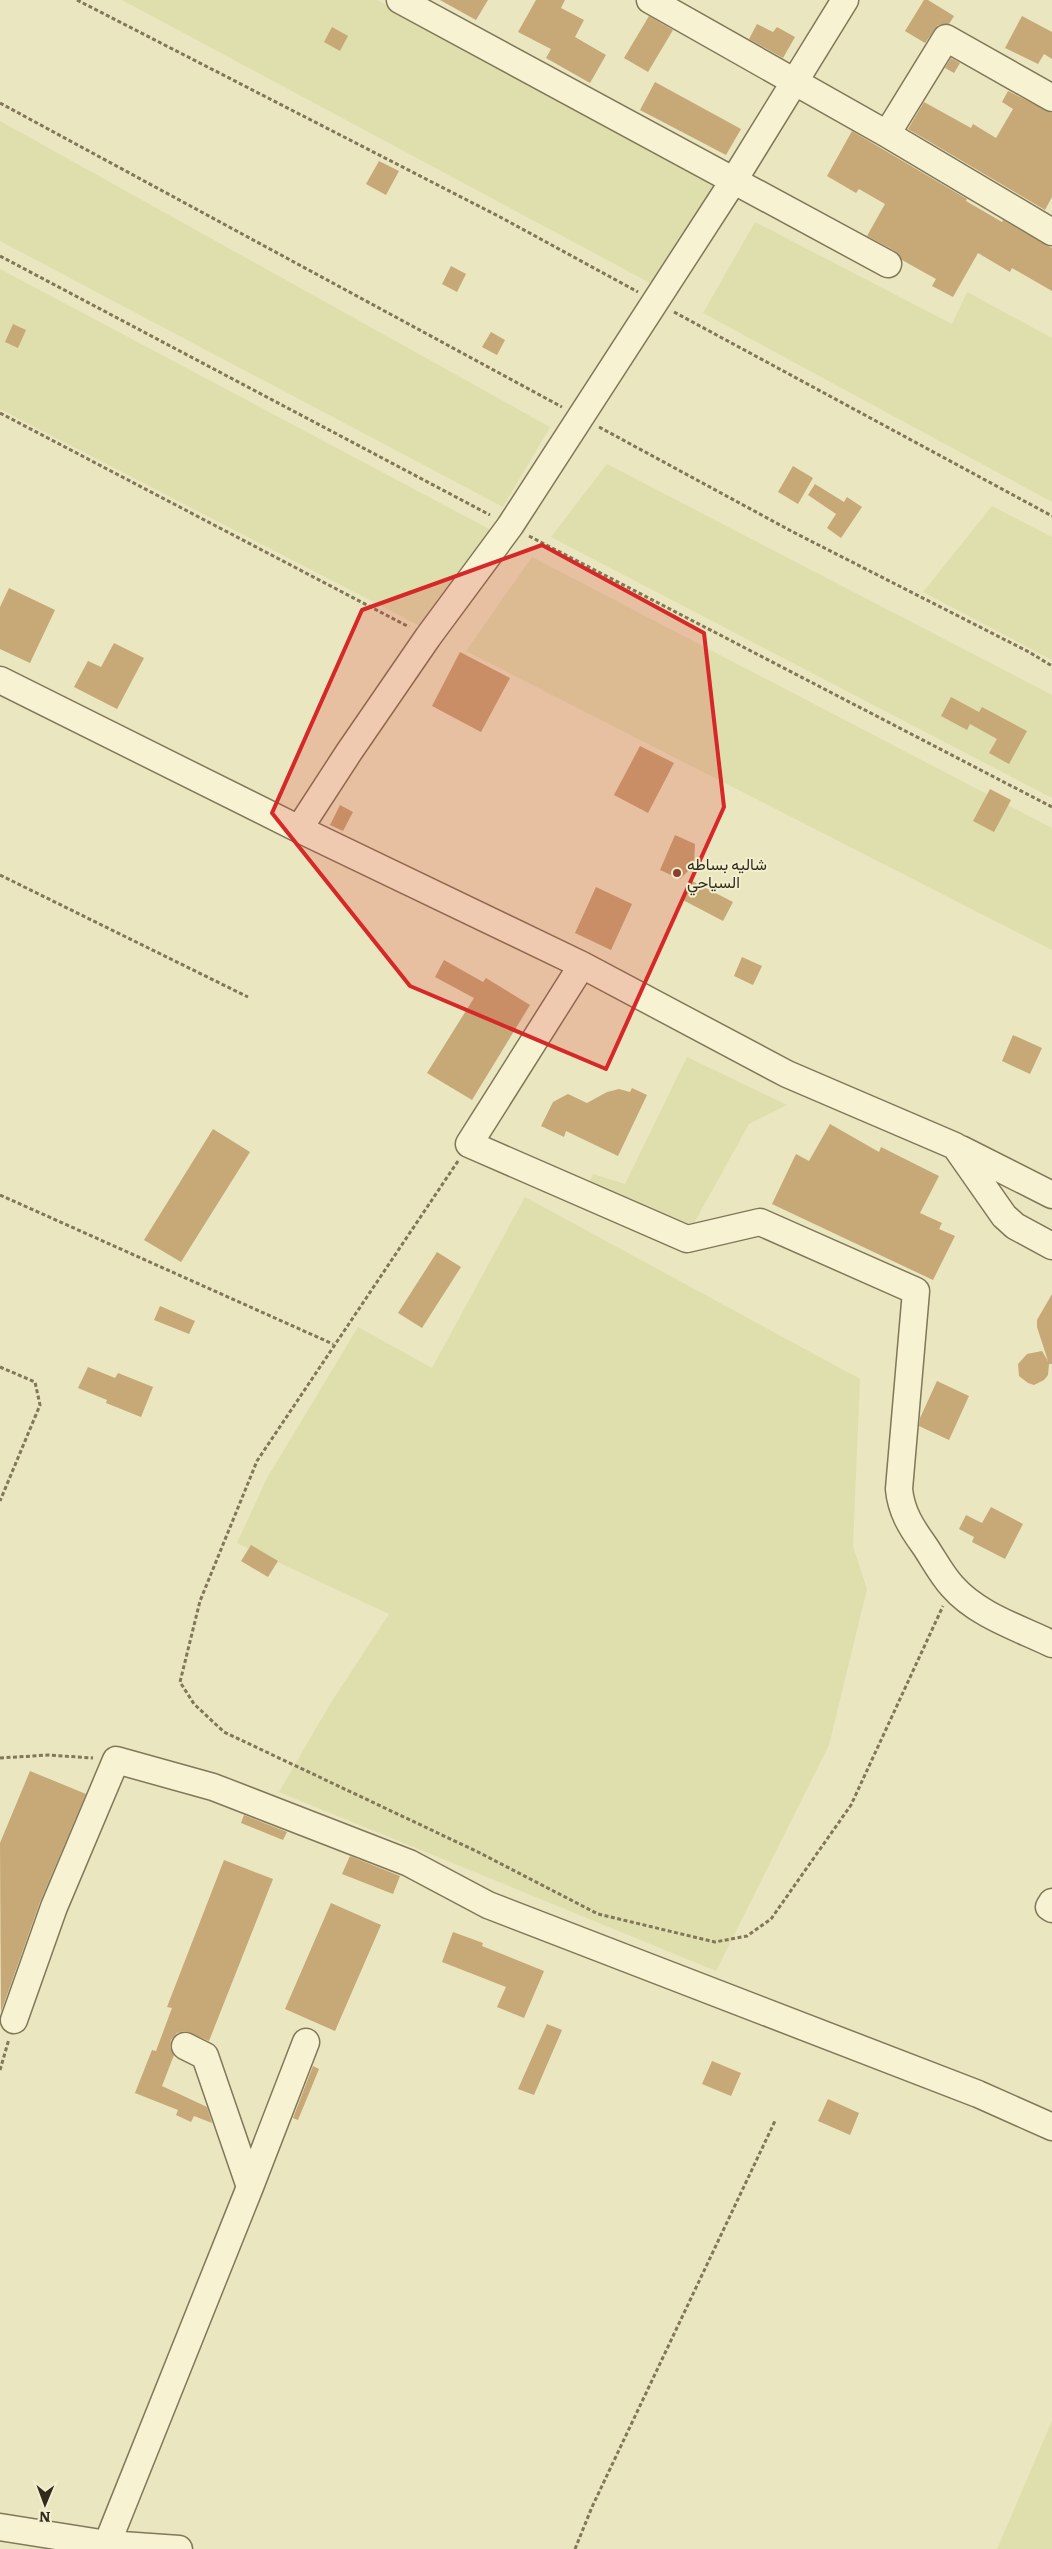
<svg xmlns="http://www.w3.org/2000/svg" width="1052" height="2549" viewBox="0 0 1052 2549" font-family="Literata,Vazirmatn,serif">
<style>
.farmland{fill:#dedfad}
.building{fill:#c7a877}
.lines{fill:none;stroke-linecap:round;stroke-linejoin:round}
.minor-casing{stroke:#827759;stroke-width:29}
.path{stroke:#827759;stroke-width:3;stroke-dasharray:4 2.5;stroke-linecap:butt}
.minor{stroke:#f6f2d2;stroke-width:26}
.marked{fill:#d62828;fill-opacity:0.2;stroke:#d62828;stroke-width:4;stroke-linejoin:round}
.poi-dot{fill:#8d3f2d;stroke:#f2efce;stroke-width:2}
.labels{text-anchor:middle;stroke-width:4;stroke-linejoin:round;paint-order:stroke}
.poi-label{font-size:16px;fill:#322b1c;stroke:#f2efce;text-anchor:start}
</style>
<rect width="100%" height="100%" fill="#eae6bf"/>
<path class="farmland" d="M 122,0 L 377,0 L 718,186 L 650,283 Z
M 0,121 L 550,427 L 503,507 L 0,241 Z
M 755,222 L 952,324 L 967,292 L 1052,338 L 1052,502 L 703,313 Z
M 0,269 L 491,530 L 422,627 L 0,409 Z
M 607,464 L 1052,695 L 1052,798 L 551,537 Z
M 992,506 L 1052,537 L 1052,660 L 923,592 Z
M 532,557 L 1052,828 L 1052,950 L 466,651 Z
M 687,1057 L 787,1105 L 749,1124 L 693,1225 L 589,1182 L 593,1174 L 625,1184 Z
M 525,1197 L 860,1379 L 853,1546 L 867,1589 L 829,1745 L 716,1971 L 279,1792 L 330,1704 L 389,1614 L 237,1543 L 267,1478 L 358,1327 L 432,1368 Z
M 1052,2421 L 1052,2549 L 997,2549 Z"/>
<path class="building" d="M 440,0 L 488,0 L 476,20 Z
M 536,0 L 565,0 L 561,8 L 584,20 L 575,37 L 606,55 L 590,83 L 546,58 L 551,49 L 518,32 Z
M 924,0 L 928,0 L 954,16 L 949,24 L 938,25 L 925,43 L 905,31 Z
M 649,16 L 673,30 L 648,72 L 624,58 Z
M 1022,16 L 1052,32 L 1052,59 L 1044,54 L 1038,64 L 1005,48 Z
M 757,24 L 773,32 L 777,27 L 795,37 L 783,58 L 749,39 Z
M 332,27 L 348,36 L 340,51 L 324,42 Z
M 951,58 L 960,63 L 954,73 L 945,68 Z
M 655,82 L 741,129 L 726,155 L 640,110 Z
M 1008,91 L 1052,113 L 1052,197 L 1045,210 L 908,129 L 924,102 L 971,128 L 973,124 L 996,138 L 1013,109 L 1002,102 Z
M 852,131 L 967,199 L 966,201 L 1002,222 L 1003,220 L 1052,248 L 1052,291 L 1012,268 L 1010,272 L 978,253 L 953,297 L 932,286 L 936,279 L 902,260 L 895,251 L 867,236 L 885,204 L 859,189 L 856,193 L 827,176 Z
M 379,161 L 399,171 L 386,195 L 366,184 Z
M 451,266 L 466,274 L 457,292 L 442,284 Z
M 13,324 L 26,330 L 18,348 L 5,342 Z
M 491,332 L 505,340 L 497,355 L 482,347 Z
M 793,466 L 813,478 L 798,504 L 778,492 Z
M 815,484 L 844,502 L 847,497 L 862,507 L 841,538 L 827,528 L 836,514 L 808,495 Z
M 9,588 L 55,610 L 30,663 L 0,649 L 0,607 Z
M 114,643 L 144,658 L 117,709 L 74,687 L 88,661 L 101,667 Z
M 460,652 L 510,678 L 481,732 L 432,706 Z
M 951,697 L 979,712 L 982,707 L 1027,731 L 1009,764 L 989,753 L 997,739 L 970,724 L 967,730 L 941,716 Z
M 640,746 L 674,763 L 648,813 L 614,795 Z
M 990,789 L 1011,800 L 994,832 L 973,821 Z
M 340,805 L 353,812 L 343,831 L 330,825 Z
M 675,835 L 695,844 L 694,865 L 680,879 L 660,870 Z
M 692,881 L 733,902 L 723,921 L 683,900 Z
M 596,887 L 632,904 L 611,950 L 575,933 Z
M 742,957 L 762,966 L 753,985 L 734,976 Z
M 444,960 L 483,982 L 486,978 L 530,1005 L 472,1100 L 427,1073 L 474,998 L 435,977 Z
M 1013,1035 L 1042,1048 L 1030,1074 L 1002,1061 Z
M 632,1088 L 647,1095 L 618,1156 L 566,1131 L 564,1137 L 541,1126 L 553,1102 L 568,1094 L 587,1103 L 607,1092 L 619,1089 L 630,1092 Z
M 830,1124 L 879,1152 L 881,1147 L 939,1176 L 920,1213 L 942,1223 L 939,1229 L 955,1236 L 933,1280 L 772,1204 L 796,1154 L 809,1161 Z
M 213,1129 L 250,1152 L 181,1262 L 144,1240 Z
M 437,1252 L 461,1267 L 422,1328 L 398,1313 Z
M 1052,1294 L 1052,1364 L 1049,1364 L 1048,1375 L 1044,1380 L 1034,1385 L 1028,1383 L 1019,1376 L 1018,1364 L 1027,1354 L 1042,1351 L 1048,1361 L 1037,1327 L 1037,1320 Z
M 160,1306 L 195,1321 L 189,1334 L 154,1320 Z
M 88,1367 L 115,1378 L 118,1373 L 153,1387 L 141,1417 L 106,1403 L 107,1400 L 78,1388 Z
M 937,1381 L 969,1396 L 949,1440 L 919,1426 L 920,1418 Z
M 991,1507 L 1023,1524 L 1005,1559 L 972,1542 L 974,1537 L 959,1529 L 966,1515 L 982,1523 Z
M 251,1545 L 278,1561 L 268,1577 L 241,1561 Z
M 30,1771 L 86,1794 L 40,1902 L 1,2012 L 0,1843 Z
M 244,1815 L 287,1832 L 283,1840 L 241,1823 Z
M 350,1856 L 400,1876 L 393,1894 L 342,1874 Z
M 224,1860 L 273,1879 L 209,2041 L 185,2031 L 177,2033 L 171,2040 L 170,2047 L 174,2055 L 162,2086 L 207,2107 L 212,2123 L 194,2116 L 191,2122 L 176,2115 L 178,2110 L 135,2093 L 152,2050 L 156,2051 L 172,2008 L 167,2007 Z
M 331,1903 L 381,1925 L 335,2031 L 285,2009 Z
M 453,1932 L 483,1943 L 482,1946 L 544,1971 L 524,2018 L 497,2007 L 506,1987 L 442,1962 Z
M 547,2024 L 562,2030 L 534,2095 L 518,2089 Z
M 712,2061 L 741,2073 L 731,2096 L 702,2084 Z
M 313,2066 L 319,2069 L 298,2120 L 293,2118 Z
M 828,2099 L 859,2113 L 850,2135 L 818,2121 Z"/>
<g class="lines">
<defs>
<path id="minor" d="M 400,0 L 888,264
M 650,0 L 887,134 L 1052,232
M 887,134 L 946,38 L 1052,98
M 0,680 L 299,829 L 582,965 L 787,1074 L 955,1146 L 1004,1216 L 1015,1226 L 1052,1246
M 299,829 L 349,752 L 428,637 L 510,526 L 734,180 L 845,0
M 582,965 L 469,1144 L 687,1239 L 760,1222 L 916,1291 L 899,1489 C 901,1511 911,1527 924,1545 C 933,1558 941,1574 952,1586 C 977,1615 1019,1628 1052,1644
M 961,1149 L 1052,1195
M 1052,1902 L 1049,1907 L 1052,1909
M 14,2020 L 54,1907 L 116,1760 L 213,1787 L 409,1863 L 488,1905 L 978,2094 L 1052,2127
M 185,2046 L 205,2056 L 250,2187
M 0,2527 L 107,2544 L 179,2549
M 107,2544 L 250,2187 L 306,2042"/>
</defs>
<use href="#minor" class="minor-casing"/>
<path class="path" d="M 77,0 L 502,218 L 638,292
M 0,103 L 562,407
M 0,256 L 490,515
M 674,312 L 1052,516
M 0,413 L 409,627
M 599,427 L 793,532 L 1029,652 L 1052,666
M 529,536 L 1052,807
M 0,875 L 248,997
M 458,1161 L 257,1461 L 200,1601 L 180,1682 L 194,1704 L 224,1732 L 478,1852 L 598,1914 L 715,1942 L 747,1936 L 771,1919 L 851,1805 L 943,1606
M 0,1195 L 333,1344
M 0,1367 L 35,1382 L 40,1405 L 0,1501
M 0,1758 L 48,1755 L 93,1758
M 0,2070 L 9,2039
M 575,2549 L 592,2507 L 775,2121"/>
<use href="#minor" class="minor"/>
</g>
<path class="marked" d="M 542,545 L 704,633 L 724,807 L 606,1069 L 410,986 L 272,813 L 362,610 Z"/>
<circle class="poi-dot" cx="677" cy="873" r="5"/>
<g class="labels">
<g class="poi-label">
<text x="687" y="870">شاليه بساطه<tspan x="687" dy="18">السياحي</tspan></text>
</g>
</g>
<g transform="translate(45 2504) rotate(181)" stroke="#f2efce" stroke-width="4" paint-order="stroke">
<path d="M0-4L9 19L0 12L-9 19Z" fill="#322b1c"/>
<text y="-8" font-size="14" font-weight="bold" text-anchor="middle" fill="#322b1c">N</text>
</g>
</svg>
